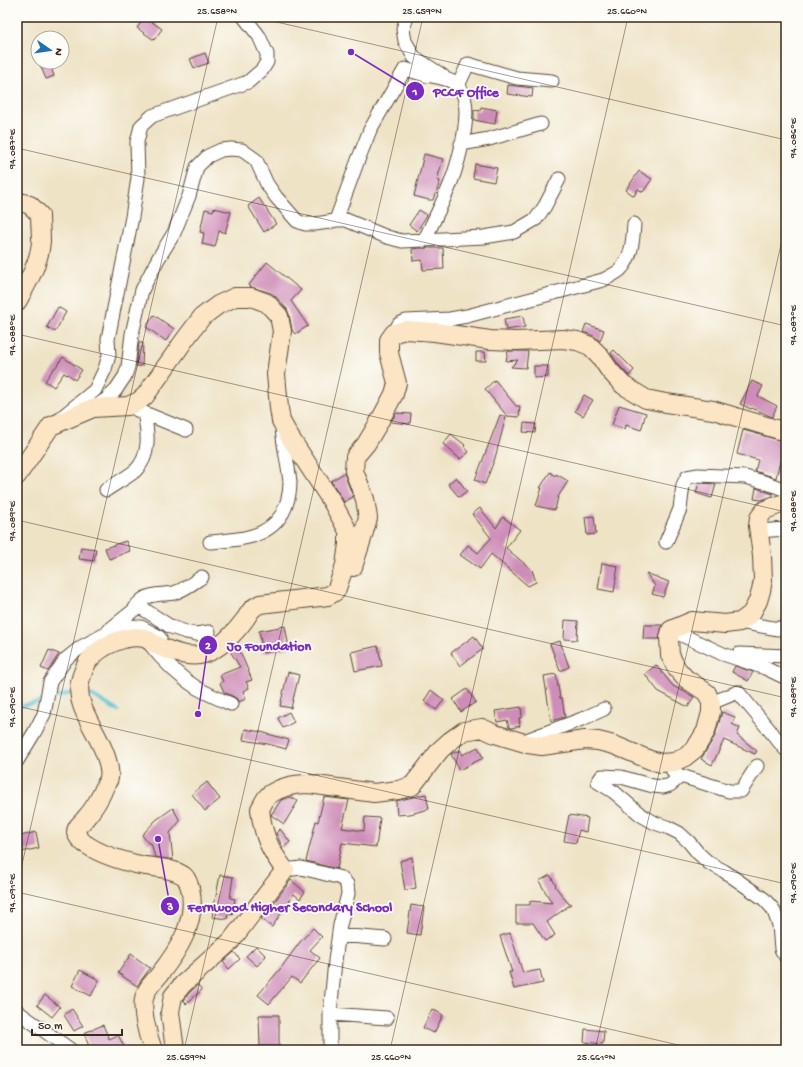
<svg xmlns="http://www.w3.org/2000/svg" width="803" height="1067" viewBox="0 0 803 1067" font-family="'Gochi Hand',sans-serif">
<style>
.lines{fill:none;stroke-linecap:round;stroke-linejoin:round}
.stream{stroke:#58c1d4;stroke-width:3.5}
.building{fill:#ce8db8}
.street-casing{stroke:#564637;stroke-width:15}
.secondary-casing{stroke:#564637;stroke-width:20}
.street{stroke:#fff;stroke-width:13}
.secondary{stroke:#fce5c4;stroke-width:18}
.ticks{fill:none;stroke:#3b2a1e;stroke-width:1;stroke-opacity:0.45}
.leader{fill:none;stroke:#7b2cbf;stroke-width:1.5}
.callout-dot{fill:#7b2cbf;stroke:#fdfcf7;stroke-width:1.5}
.mark-label{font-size:12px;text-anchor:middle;font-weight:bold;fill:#fff}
.callout-label{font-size:14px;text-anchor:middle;font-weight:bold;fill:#7b2cbf;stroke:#fdfcf7;stroke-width:3.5;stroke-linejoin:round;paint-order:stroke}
.neatline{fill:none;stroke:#3b2a1e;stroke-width:1.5}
.ticks-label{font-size:10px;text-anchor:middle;fill:#3b2a1e}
</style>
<rect width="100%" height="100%" fill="#fdfcf7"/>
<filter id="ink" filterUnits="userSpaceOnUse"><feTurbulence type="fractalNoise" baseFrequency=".025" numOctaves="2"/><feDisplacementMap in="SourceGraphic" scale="8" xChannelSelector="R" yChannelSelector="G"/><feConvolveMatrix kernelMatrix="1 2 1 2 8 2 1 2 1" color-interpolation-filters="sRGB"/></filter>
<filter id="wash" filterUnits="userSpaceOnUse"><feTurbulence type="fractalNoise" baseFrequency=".012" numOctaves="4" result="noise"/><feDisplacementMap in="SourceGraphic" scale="16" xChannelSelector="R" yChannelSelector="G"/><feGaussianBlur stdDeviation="0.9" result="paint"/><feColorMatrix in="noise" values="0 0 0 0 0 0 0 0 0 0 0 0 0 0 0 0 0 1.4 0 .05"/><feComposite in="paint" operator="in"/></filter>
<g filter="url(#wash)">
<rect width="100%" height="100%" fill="#efe3c6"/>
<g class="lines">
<path class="stream" d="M 84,694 L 92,695 L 118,711
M 49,699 L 71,693 L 74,693
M 17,705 L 20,706 L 43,701"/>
</g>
<g id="blocks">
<path class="building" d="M 145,17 L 162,29 L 154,40 L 137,28 Z
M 205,53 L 209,63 L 194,68 L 190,59 Z
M 39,62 L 49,62 L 54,76 L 46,79 Z
M 508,85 L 533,88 L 532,97 L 507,94 Z
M 481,107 L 497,110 L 495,124 L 474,120 L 474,110 L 480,111 Z
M 424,154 L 443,159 L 437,180 L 440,181 L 436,194 L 435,194 L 433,200 L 429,200 L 414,196 Z
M 475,164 L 497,168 L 494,182 L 473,178 Z
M 639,171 L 652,179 L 643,192 L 638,189 L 634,196 L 626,190 Z
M 259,198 L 276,224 L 264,232 L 248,206 Z
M 214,208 L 231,212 L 225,233 L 219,231 L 215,247 L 202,244 L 204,233 L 200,232 L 205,209 L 213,211 Z
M 419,210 L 427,215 L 417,231 L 409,225 Z
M 421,248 L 443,248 L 444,269 L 423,270 L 422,260 L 413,261 L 412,249 Z
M 267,262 L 301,290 L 291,301 L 308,326 L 295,334 L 292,330 L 289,314 L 287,309 L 275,296 L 271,293 L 251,287 L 249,285 Z
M 58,307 L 66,312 L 55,332 L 47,327 Z
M 154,315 L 174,329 L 166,341 L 146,327 Z
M 523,316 L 525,327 L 506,330 L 504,319 Z
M 586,324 L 604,330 L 600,341 L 594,336 L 583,332 Z
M 139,343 L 143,343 L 142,366 L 136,366 Z
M 614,350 L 634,370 L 629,376 L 618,364 L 611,353 Z
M 508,351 L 528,351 L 526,368 L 511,367 L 518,360 L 506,361 Z
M 476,352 L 485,352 L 486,361 L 476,361 Z
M 63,357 L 82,370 L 75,380 L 68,374 L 67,375 L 64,373 L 54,387 L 45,381 L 54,368 L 55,368 Z
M 534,366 L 548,366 L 548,377 L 534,378 Z
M 495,380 L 516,406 L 520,406 L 519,417 L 507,416 L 485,389 Z
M 752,381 L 763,386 L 758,396 L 777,406 L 772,417 L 752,408 L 751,409 L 740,404 Z
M 584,395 L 593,400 L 583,416 L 575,411 Z
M 619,405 L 646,413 L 641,430 L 626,425 L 625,429 L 612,425 Z
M 396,413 L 411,414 L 410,424 L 391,422 Z
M 500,415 L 506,417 L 495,458 L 485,484 L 475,480 Z
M 524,423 L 536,424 L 535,433 L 523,432 Z
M 743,430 L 786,442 L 786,458 L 781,457 L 776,478 L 755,471 L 758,460 L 737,454 Z
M 451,434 L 465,445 L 464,446 L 469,452 L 460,459 L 443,444 Z
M 550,472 L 555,476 L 556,474 L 568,481 L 558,497 L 555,510 L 536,506 L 542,488 L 540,488 Z
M 344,473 L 353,497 L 344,502 L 331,481 Z
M 456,477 L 467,491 L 459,497 L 448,484 Z
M 699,483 L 716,484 L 712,498 L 696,493 Z
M 756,488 L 773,494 L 773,496 L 761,500 L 754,499 Z
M 480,508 L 496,528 L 503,517 L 520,530 L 506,548 L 532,570 L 536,582 L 528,586 L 491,554 L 480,569 L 460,555 L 468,545 L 478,553 L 491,538 L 472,514 Z
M 594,516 L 596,534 L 587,535 L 585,517 Z
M 126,541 L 130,551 L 109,559 L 105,548 Z
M 81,547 L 96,549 L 94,561 L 79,559 Z
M 602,563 L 618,566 L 614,592 L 598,589 Z
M 646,573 L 669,582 L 663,597 L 652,594 L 655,586 Z
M 565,620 L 578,621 L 577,640 L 564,639 Z
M 644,625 L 662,625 L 659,639 L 643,639 Z
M 285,626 L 289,648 L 263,653 L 259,631 Z
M 474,636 L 483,649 L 460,666 L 451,653 Z
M 560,641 L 569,667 L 560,671 L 550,644 Z
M 237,644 L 252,680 L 246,682 L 249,688 L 243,691 L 246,699 L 238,702 L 237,699 L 234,697 L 224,692 L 220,683 L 223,682 L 220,675 L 240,667 L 230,651 Z
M 378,646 L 382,666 L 355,671 L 351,652 Z
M 49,650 L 59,654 L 48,671 L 41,668 Z
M 656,665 L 673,686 L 694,697 L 688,707 L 658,691 L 645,674 Z
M 735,666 L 753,672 L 748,681 L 732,672 Z
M 288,672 L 299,675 L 291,708 L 280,706 Z
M 556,674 L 560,698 L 562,698 L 565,717 L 551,721 L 544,676 Z
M 467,689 L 476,702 L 461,712 L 453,699 Z
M 431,690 L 444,700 L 436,710 L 424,701 Z
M 521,707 L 522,717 L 519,718 L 520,726 L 511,728 L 509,727 L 507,720 L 497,722 L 495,711 Z
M 289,712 L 294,722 L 283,728 L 278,718 Z
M 722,712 L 735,717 L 732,724 L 740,728 L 737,735 L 757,751 L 755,754 L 724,740 L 712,765 L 701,759 L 715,736 Z
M 245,729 L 261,732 L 289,740 L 286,749 L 268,744 L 243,740 Z
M 478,747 L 483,758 L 459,770 L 451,754 L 460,750 L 462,755 Z
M 207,782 L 220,799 L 205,811 L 192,794 Z
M 426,794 L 429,809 L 410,814 L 397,815 L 396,801 Z
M 291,797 L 298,801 L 284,824 L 271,815 L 281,800 Z
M 324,797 L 349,800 L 342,828 L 364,831 L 365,817 L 380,818 L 376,847 L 342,843 L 337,869 L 306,861 L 316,821 L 318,822 Z
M 173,808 L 180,821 L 170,833 L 173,860 L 155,857 L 151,843 L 148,843 L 142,835 L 156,820 Z
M 569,815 L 588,818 L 586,832 L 579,830 L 576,843 L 564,841 Z
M 280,829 L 290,842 L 283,848 L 276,833 Z
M 36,832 L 39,848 L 17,853 L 17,837 Z
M 412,857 L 416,888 L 405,890 L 400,861 Z
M 220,875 L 233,877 L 230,898 L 235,899 L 232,915 L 228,914 L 227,919 L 212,917 Z
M 550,875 L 556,885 L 555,886 L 568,903 L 571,904 L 547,922 L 555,935 L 545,941 L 533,923 L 516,923 L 516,905 L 530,905 L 530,901 L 552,903 L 539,881 Z
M 291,880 L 305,892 L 300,899 L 294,894 L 272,927 L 261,919 Z
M 411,905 L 424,907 L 420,935 L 407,933 Z
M 313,928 L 322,937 L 310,950 L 320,958 L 300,983 L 292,977 L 269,1004 L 258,995 L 281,968 L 300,942 Z
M 510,933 L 523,973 L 540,970 L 543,983 L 514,989 L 509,972 L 512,972 L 500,936 Z
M 256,946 L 266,956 L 257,966 L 246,956 Z
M 234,952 L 240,959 L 229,969 L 223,962 Z
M 131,954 L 150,968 L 137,986 L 118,973 Z
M 80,970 L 99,980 L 91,996 L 72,986 Z
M 198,985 L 202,990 L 186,1004 L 183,1000 L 191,991 Z
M 45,995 L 60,1007 L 52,1017 L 37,1005 Z
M 72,1009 L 83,1026 L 74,1031 L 64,1015 Z
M 432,1009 L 443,1015 L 434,1033 L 423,1028 Z
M 259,1015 L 279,1015 L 279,1046 L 260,1046 Z
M 103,1025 L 109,1039 L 118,1035 L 126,1050 L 89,1050 L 90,1049 L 84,1033 Z
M 585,1029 L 604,1031 L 603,1044 L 584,1042 Z"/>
</g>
</g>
<g filter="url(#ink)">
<use href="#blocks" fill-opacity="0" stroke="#564637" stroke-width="1"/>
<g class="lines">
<defs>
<path id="street" d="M 407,17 L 403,29 L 405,41 L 414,57 L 443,76
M 458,86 L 468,64 L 517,78 L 552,81
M 461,144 L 489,139 L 541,124
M 336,220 L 358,160 L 370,130 L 405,69 C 412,71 419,73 425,75 C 436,77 449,78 457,85 C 477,102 458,164 450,185 C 442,204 433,222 424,241
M 394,333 L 399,324 L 406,321 L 450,319 L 467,316 L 603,280 C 609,277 615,274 620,270 C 632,258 633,239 634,224
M 95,407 L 108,398 L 115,391 L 125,376 L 128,367 L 132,334 L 142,290 L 158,259 L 174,233 L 189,196 L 197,167 L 208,156 L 221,150 L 231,149 L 242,150 L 256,160 L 267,184 L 276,197 L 297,221 L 305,224 L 315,224 L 329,222 L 336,220 L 346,220 L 387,237 L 402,241 L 484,237 L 514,232 L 536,219 L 545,206 L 559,179
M 137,410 L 186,430
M 63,416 L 95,390 L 105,369 L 109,355 L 108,339 L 132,217 L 138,178 L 137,142 L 141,126 L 152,116 L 248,82 L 262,70 L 267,62 L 267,54 L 259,36 L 244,17
M 106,490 C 115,484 126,478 135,471 C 151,456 148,432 144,413
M 758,531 L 786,529
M 210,542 C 236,540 267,539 282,514 C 287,505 290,493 290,482 C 288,463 283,445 282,427
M 666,542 L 680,509 L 683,485 L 687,477 L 698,475 L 745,477 L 764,482 L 786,490
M 134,610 C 136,607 137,604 140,602 C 148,593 163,595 174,593 C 184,590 193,583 202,577
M 740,622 L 778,629 L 786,625
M 109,630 L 134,610 L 140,608 L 145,610 L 171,627 L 186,632 L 196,634 L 209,632
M 671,630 L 723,654 L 765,668 L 786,678
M 149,643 C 162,660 178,676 197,688 C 208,694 219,699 231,704
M 739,654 L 786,656
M 711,703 L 738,692 L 786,750
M 521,742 L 582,719 L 604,709
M 17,761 L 34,733 L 44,714 L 50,682 L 66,659 L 81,647 L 113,630 L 127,626 L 141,627 L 156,635 L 160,638
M 673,772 L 681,776 L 729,791 L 741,791 L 757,766
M 681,776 L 670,785 L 663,787 L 653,786 L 621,777 L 602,776 L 598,782 L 614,792 L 641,815 L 655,823 L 667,827 L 679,833 L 689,842 L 698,853 L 709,863 L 724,871 L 764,899 L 773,909 L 779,925 L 781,949 L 786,957
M 285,870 L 301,868 L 318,872 L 341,878 L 347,884 L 348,894 L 340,925 L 335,961 L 330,1014 L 330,1050
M 339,935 L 385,939
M 17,1010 L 18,1012 L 71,1050
M 330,1014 L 387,1018"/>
<path id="secondary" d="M 17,201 L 30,205 L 40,215 C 40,224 41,232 41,241 C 40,262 27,284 17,302
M 17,476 L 51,426 L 93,408 L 128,406 L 139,401 L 145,396 L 186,338 L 202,317 L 218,305 L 235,297 L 251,297 L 267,303 L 279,316 L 282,331 L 276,374 L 279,408 L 281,421 L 291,439 L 331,500 L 348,531 L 348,544 L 345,565 L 336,591 L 328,596 L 260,604 C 252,608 251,610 246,618 C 236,632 220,649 204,654 C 189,659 170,651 156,645 C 152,643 148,639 144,638 C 126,634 101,646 90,659 C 86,663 81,676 80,682 C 74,709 103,737 108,764 C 109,768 110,774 109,778 C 109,780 107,782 106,784 C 101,797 93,810 84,820 C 81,824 76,826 76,832 C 77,837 83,843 87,845 C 102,855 122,861 140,865 C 153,868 172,867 184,876 C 187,878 189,885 190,888 C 198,921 178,951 159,975 C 154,982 148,986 145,995 C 140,1008 148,1037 153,1050
M 353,567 L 362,539 L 368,518 L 365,499 L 354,471 L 355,457 L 366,444 L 378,424 L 394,394 L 397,383 L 389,353 L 389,340 L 394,333 L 406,330 L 435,332 L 490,340 L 516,341 L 563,339 L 577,341 L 590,346 L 599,355 L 610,371 L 623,385 L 646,399 L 666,403 L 713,410 L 786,432
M 175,1050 L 170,1012 L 173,996 L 183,984 L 231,941 L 285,870 C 269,849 263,835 260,809 C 263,804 265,798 269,795 C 280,787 296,784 309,784 L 374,793 L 398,790 L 412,786 L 440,750 L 450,741 L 464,731 L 482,728 L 495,734 L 528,744 L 542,746 L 585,740 L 598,741 L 614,745 L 650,760 L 661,763 L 674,762 L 685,757 L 695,749 L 706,731 L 711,712 L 711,703 L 707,693 L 685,678 L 677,669 L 670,655 L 669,638 L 671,630 L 692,621 L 725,624 L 740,622 L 751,614 L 758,601 L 761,591 L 763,580 L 762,556 L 758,526 L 759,518 L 765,510 L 781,504 L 786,504"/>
</defs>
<use href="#street" class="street-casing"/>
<use href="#secondary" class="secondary-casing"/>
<use href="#street" class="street"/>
<use href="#secondary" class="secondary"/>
</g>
</g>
<path class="ticks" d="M 255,17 L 786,140M 17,148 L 786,326M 17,334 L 786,512M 17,520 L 786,698M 17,706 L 786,884M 17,886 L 218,17M 17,892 L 700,1050M 184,1050 L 423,17M 390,1050 L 628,17M 595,1050 L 786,223"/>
<path class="leader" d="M351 52L415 91M198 714L208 645M158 839L170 906"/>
<g class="callout-dot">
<circle cx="351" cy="52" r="4"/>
<circle cx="198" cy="714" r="4"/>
<circle cx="158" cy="839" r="4"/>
<circle cx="415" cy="91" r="10"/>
<circle cx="208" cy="645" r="10"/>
<circle cx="170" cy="906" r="10"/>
</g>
<g class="mark-label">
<text x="415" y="95">1</text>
<text x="208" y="649">2</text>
<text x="170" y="910">3</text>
</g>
<g class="callout-label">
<text x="466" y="96">PCCF Office</text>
<text x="269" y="650">Jo Foundation</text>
<text x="290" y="911">Fernwood Higher Secondary School</text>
</g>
<rect width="803" height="1067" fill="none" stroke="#fdfcf7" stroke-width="44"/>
<g transform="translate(50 50) rotate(103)"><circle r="19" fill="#fdfcf7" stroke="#afa8a0"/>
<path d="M0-3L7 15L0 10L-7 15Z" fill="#1f6fb2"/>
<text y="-6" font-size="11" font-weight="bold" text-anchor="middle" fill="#3b2a1e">N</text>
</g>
<path d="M32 1029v6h90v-6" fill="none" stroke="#3b2a1e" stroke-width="2"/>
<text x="38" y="1029" font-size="12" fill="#3b2a1e" stroke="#fdfcf7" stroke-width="3" paint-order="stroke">50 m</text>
<rect x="22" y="22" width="759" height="1023" class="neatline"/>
<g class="ticks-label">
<text x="217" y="14">25.658°N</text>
<text x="422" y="14">25.659°N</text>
<text x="627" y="14">25.660°N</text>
<text transform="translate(792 138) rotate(-90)" y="4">94.086°E</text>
<text transform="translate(11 149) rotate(-90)" y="4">94.087°E</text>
<text transform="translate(792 325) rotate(-90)" y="4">94.087°E</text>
<text transform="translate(11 335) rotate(-90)" y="4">94.088°E</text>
<text transform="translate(792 511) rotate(-90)" y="4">94.088°E</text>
<text transform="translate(11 521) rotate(-90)" y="4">94.089°E</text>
<text transform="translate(792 697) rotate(-90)" y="4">94.089°E</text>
<text transform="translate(11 707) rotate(-90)" y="4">94.090°E</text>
<text transform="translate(792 883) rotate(-90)" y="4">94.090°E</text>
<text transform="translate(11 893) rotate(-90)" y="4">94.091°E</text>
<text x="186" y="1060">25.659°N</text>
<text x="391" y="1060">25.660°N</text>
<text x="596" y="1060">25.661°N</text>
</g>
</svg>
